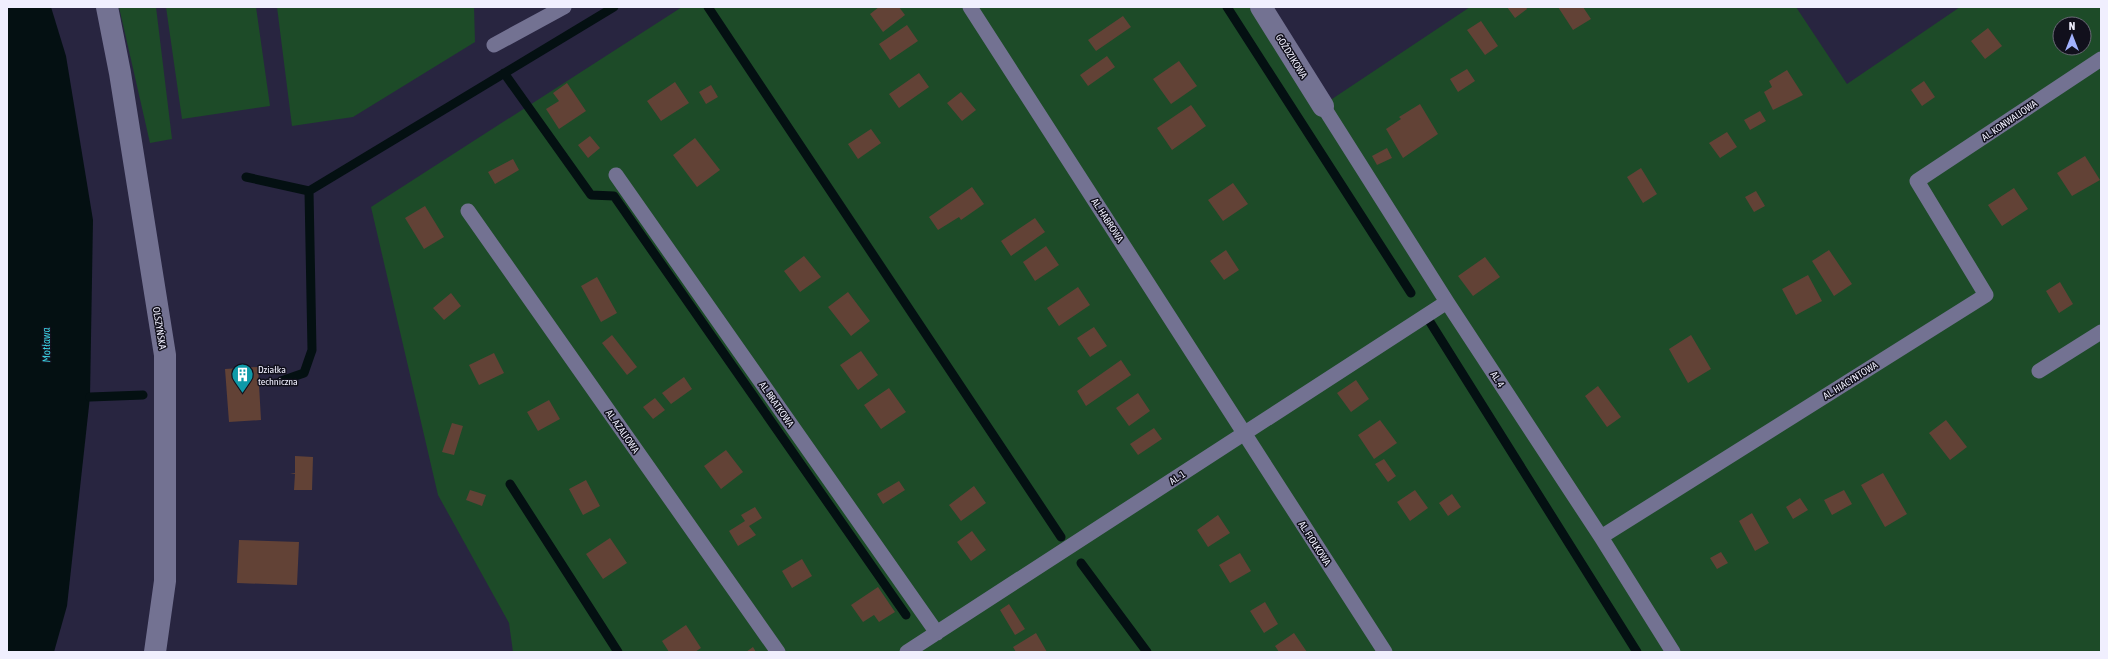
<svg xmlns="http://www.w3.org/2000/svg" width="2108" height="659" viewBox="0 0 2108 659" font-family="'Asap Condensed',sans-serif">
<style>
.green{fill:#1d4b28;fill-rule:evenodd}
.water{fill:#041012}
.lines{fill:none;stroke-linecap:round;stroke-linejoin:round}
.stream{stroke:#041012;stroke-width:9}
.building{fill:#624236}
.lane{stroke:#737292;stroke-width:15}
.street{stroke:#737292;stroke-width:22}
.labels{text-anchor:middle;stroke-width:3;stroke-linejoin:round;paint-order:stroke}
.street-label{font-size:10px;fill:#f0effe;stroke:#11101c}
.poi-label{font-size:10px;fill:#f0effe;stroke:#11101c;text-anchor:start}
.water-label{font-size:11px;font-style:italic;fill:#3bd4e5;stroke:#11101c}
</style>
<rect width="100%" height="100%" fill="#282540"/>
<path class="green" d="M 119,7 L 156,7 L 172,139 L 150,143 Z
M 166,7 L 256,7 L 270,106 L 182,119 Z
M 277,7 L 474,7 L 475,42 L 353,117 L 292,126 Z
M 682,7 L 1261,7 L 1323,105 L 1470,7 L 1796,7 L 1847,84 L 1960,7 L 2101,7 L 2101,652 L 513,652 L 509,623 L 438,495 L 371,207 ZM 2060,24 L 2084,24 L 2084,48 L 2060,48 Z"/>
<path class="water" d="M 7,7 L 51,7 L 66,56 L 93,220 L 90,397 L 67,606 L 54,652 L 7,652 Z"/>
<g class="lines">
<path class="stream" d="M 708,7 L 1061,537
M 1227,7 L 1411,293
M 504,73 L 591,195 L 614,196 L 906,615
M 246,177 L 309,191 L 614,7
M 1430,322 L 1637,652
M 281,381 L 304,373 L 312,350 L 309,191
M 90,397 L 143,395
M 510,484 L 618,652
M 1081,563 L 1147,652"/>
</g>
<path class="building" d="M 879,7 L 899,7 L 905,15 L 883,32 L 870,14 Z
M 1507,7 L 1526,7 L 1527,9 L 1515,18 Z
M 1558,7 L 1583,7 L 1591,19 L 1573,30 Z
M 1123,16 L 1131,27 L 1096,51 L 1088,40 Z
M 1481,21 L 1498,46 L 1485,55 L 1467,30 Z
M 907,25 L 918,41 L 890,60 L 879,44 Z
M 1988,28 L 2002,46 L 1985,59 L 1971,41 Z
M 1107,56 L 1115,67 L 1088,86 L 1080,75 Z
M 1179,61 L 1197,86 L 1171,104 L 1153,79 Z
M 1467,69 L 1475,81 L 1458,92 L 1450,79 Z
M 1787,70 L 1803,95 L 1773,110 L 1764,92 L 1772,87 L 1769,81 Z
M 919,73 L 929,87 L 899,108 L 889,94 Z
M 1924,81 L 1935,97 L 1922,106 L 1911,90 Z
M 675,82 L 689,103 L 661,121 L 647,101 Z
M 567,83 L 586,111 L 559,129 L 546,109 L 559,101 L 553,93 Z
M 711,85 L 718,97 L 706,104 L 699,92 Z
M 961,92 L 976,110 L 962,121 L 947,103 Z
M 1420,104 L 1438,134 L 1403,158 L 1386,129 L 1401,119 L 1399,117 Z
M 1191,105 L 1206,126 L 1172,150 L 1157,128 Z
M 1760,111 L 1766,121 L 1750,130 L 1744,120 Z
M 871,129 L 881,143 L 858,159 L 848,144 Z
M 1727,132 L 1737,147 L 1720,158 L 1709,143 Z
M 590,136 L 600,148 L 588,158 L 578,145 Z
M 695,138 L 720,170 L 697,187 L 673,155 Z
M 1387,148 L 1392,158 L 1377,165 L 1372,156 Z
M 2085,156 L 2100,180 L 2072,196 L 2057,173 Z
M 513,159 L 519,170 L 495,184 L 488,172 Z
M 1641,168 L 1657,194 L 1643,203 L 1627,177 Z
M 1233,183 L 1248,204 L 1223,221 L 1208,200 Z
M 972,187 L 984,204 L 961,220 L 959,217 L 938,230 L 929,217 Z
M 2014,188 L 2028,209 L 2002,226 L 1988,205 Z
M 1756,191 L 1765,206 L 1754,212 L 1745,197 Z
M 425,206 L 444,237 L 424,249 L 405,218 Z
M 1035,218 L 1045,232 L 1011,256 L 1001,241 Z
M 1046,246 L 1059,265 L 1035,281 L 1023,262 Z
M 1226,250 L 1239,270 L 1224,280 L 1210,261 Z
M 1829,250 L 1852,284 L 1834,296 L 1812,261 Z
M 804,256 L 821,277 L 800,292 L 784,271 Z
M 1485,257 L 1500,277 L 1473,296 L 1458,276 Z
M 1808,275 L 1822,301 L 1796,315 L 1782,289 Z
M 597,277 L 617,313 L 601,322 L 581,286 Z
M 2060,282 L 2073,304 L 2059,313 L 2046,291 Z
M 1078,287 L 1090,305 L 1059,326 L 1047,308 Z
M 848,292 L 870,321 L 851,336 L 828,307 Z
M 451,293 L 461,306 L 444,320 L 433,308 Z
M 1094,327 L 1107,346 L 1090,357 L 1077,338 Z
M 612,335 L 637,367 L 627,375 L 602,343 Z
M 1691,335 L 1711,369 L 1688,383 L 1669,349 Z
M 861,351 L 878,375 L 858,390 L 840,365 Z
M 494,353 L 504,373 L 479,385 L 469,365 Z
M 1121,360 L 1131,375 L 1086,406 L 1077,391 Z
M 258,367 L 261,420 L 229,422 L 225,369 Z
M 684,377 L 692,389 L 671,404 L 662,393 Z
M 1356,380 L 1369,399 L 1351,412 L 1337,393 Z
M 1598,386 L 1621,417 L 1607,427 L 1585,396 Z
M 889,388 L 906,412 L 881,429 L 864,405 Z
M 1138,393 L 1150,411 L 1129,426 L 1116,408 Z
M 655,398 L 665,410 L 653,419 L 643,407 Z
M 549,400 L 560,419 L 538,431 L 527,412 Z
M 1380,420 L 1397,443 L 1374,459 L 1358,435 Z
M 1946,420 L 1967,447 L 1950,460 L 1929,433 Z
M 452,423 L 463,426 L 454,455 L 442,452 Z
M 1154,428 L 1162,439 L 1138,455 L 1130,444 Z
M 726,450 L 743,472 L 721,489 L 704,466 Z
M 295,456 L 313,457 L 312,490 L 294,490 L 295,474 L 290,474 L 295,473 Z
M 1384,459 L 1396,476 L 1388,482 L 1375,464 Z
M 1883,473 L 1907,514 L 1885,527 L 1861,485 Z
M 586,480 L 600,506 L 583,515 L 569,489 Z
M 899,481 L 905,490 L 883,504 L 877,494 Z
M 974,486 L 986,503 L 961,521 L 949,505 Z
M 470,490 L 486,495 L 482,506 L 466,500 Z
M 1415,490 L 1428,508 L 1410,521 L 1397,502 Z
M 1844,490 L 1852,504 L 1832,515 L 1824,500 Z
M 1452,494 L 1461,507 L 1448,516 L 1439,503 Z
M 1800,498 L 1808,510 L 1793,519 L 1786,507 Z
M 755,507 L 762,518 L 749,526 L 756,535 L 738,546 L 729,531 L 745,521 L 741,515 Z
M 1752,513 L 1769,543 L 1755,551 L 1739,521 Z
M 1218,515 L 1230,533 L 1208,547 L 1197,530 Z
M 972,531 L 986,550 L 971,561 L 957,542 Z
M 610,538 L 627,563 L 603,579 L 586,554 Z
M 239,540 L 299,542 L 297,585 L 237,583 Z
M 1721,552 L 1728,563 L 1717,569 L 1710,558 Z
M 1240,553 L 1251,571 L 1230,583 L 1219,565 Z
M 802,559 L 812,576 L 792,588 L 782,571 Z
M 878,587 L 895,612 L 879,622 L 874,615 L 863,622 L 851,605 Z
M 1265,602 L 1278,624 L 1264,633 L 1250,611 Z
M 1009,604 L 1025,629 L 1015,635 L 1000,610 Z
M 686,625 L 701,648 L 695,652 L 669,652 L 662,641 Z
M 1036,633 L 1047,652 L 1016,652 L 1013,647 Z
M 1294,633 L 1307,652 L 1279,652 L 1275,646 Z
M 753,647 L 756,652 L 746,652 Z"/>
<g class="lines">
<path class="lane" d="M 970,7 L 1385,652
M 494,45 L 564,7
M 1323,106 L 1447,302 L 1601,537 L 1673,652
M 616,175 L 937,633
M 468,211 L 778,652
M 2039,371 L 2101,332
M 1601,537 L 1986,295 L 1917,181 L 2101,59
M 907,652 L 1447,302"/>
<path class="street" d="M 107,7 L 120,73 L 165,355 L 165,581 L 155,652
M 1261,7 L 1323,106"/>
</g>
<defs>
<symbol id="building-pin" viewBox="-11 -11 22 30"><path d="M0 17L-7.5 6A9.5 9.5 0 1 1 7.5 6Z" fill="#0f9aa8" stroke="#11101c"/><path d="M-4-6H4V6H1V3H-1V6H-4ZM-2.5-4.3h1.7v1.8h-1.7ZM.8-4.3h1.7v1.8H.8ZM-2.5-1h1.7V.8h-1.7ZM.8-1h1.7V.8H.8Z" fill="#fff"/></symbol>
</defs>
<g fill-rule="evenodd">
<use href="#building-pin" x="230" y="362" width="25" height="34"/>
</g>
<g class="labels">
<g class="street-label">
<text transform="translate(1292 56) rotate(58)" y="4">GOŹDZIKOWA</text>
<text transform="translate(2009 120) rotate(-34)" y="4">AL. KONWALIOWA</text>
<text transform="translate(1108 220) rotate(57)" y="4">AL. HABROWA</text>
<text transform="translate(160 328) rotate(81)" y="4">OLSZYŃSKA</text>
<text transform="translate(1498 379) rotate(57)" y="4">AL. 4</text>
<text transform="translate(1850 380) rotate(-32)" y="4">AL. HIACYNTOWA</text>
<text transform="translate(777 404) rotate(55)" y="4">AL. BRATKOWA</text>
<text transform="translate(623 431) rotate(55)" y="4">AL. AZALIOWA</text>
<text transform="translate(1177 477) rotate(-33)" y="4">AL. 1</text>
<text transform="translate(1315 543) rotate(57)" y="4">AL. FIOŁKOWA</text>
</g>
<g class="poi-label">
<text x="258" y="373">Działka<tspan x="258" dy="12">techniczna</tspan></text>
</g>
<g class="water-label">
<text transform="translate(46 345) rotate(-91)" y="4">Motława</text>
</g>
</g>
<rect width="2108" height="659" fill="none" stroke="#f0effe" stroke-width="16"/>
<g transform="translate(2072 36)"><circle r="19" fill="#11101c" stroke="#6a6976"/>
<path d="M0-3L7 15L0 10L-7 15Z" fill="#a2b2fd"/>
<text y="-6" font-size="11" font-weight="bold" text-anchor="middle" fill="#f0effe">N</text>
</g>
</svg>
